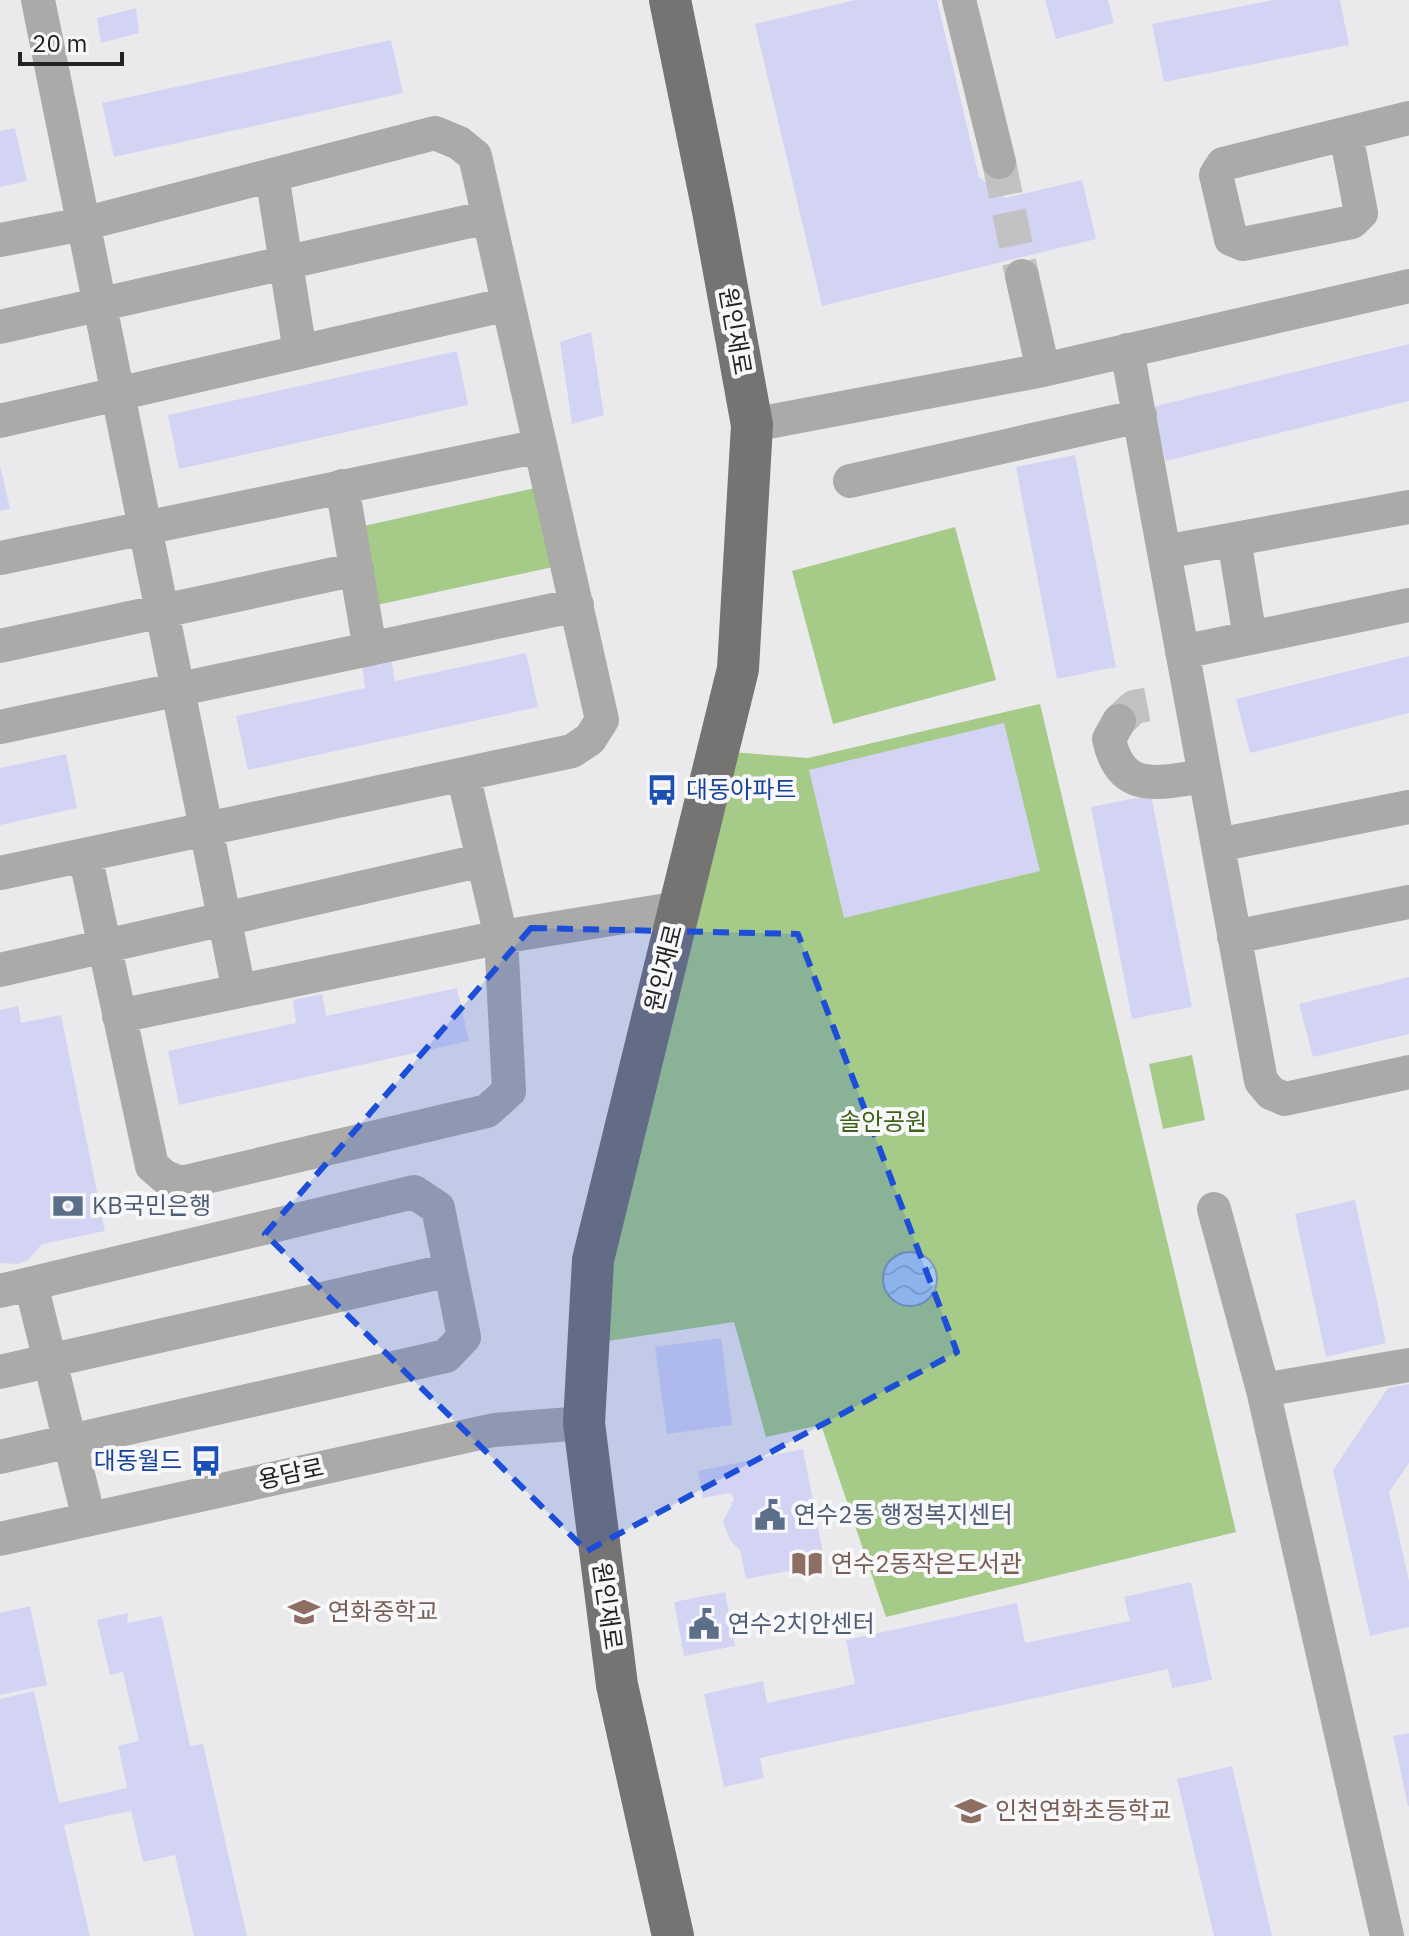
<svg xmlns="http://www.w3.org/2000/svg" width="1409" height="1936" viewBox="0 0 1409 1936" font-family="'IBM Plex Sans','Noto Sans KR',sans-serif">
<style>
.green{fill:#a6cb88}
.water{fill:url(#water-waves);stroke:#8099b4;stroke-width:2}
.building{fill:#d3d4f4}
.lines{fill:none;stroke-linecap:round;stroke-linejoin:round}
.minor-tunnel{stroke:#c2c2c5;stroke-width:34;stroke-dasharray:34 17;stroke-linecap:butt}
.minor{stroke:#aaaaa9;stroke-width:34}
.major{stroke:#757472;stroke-width:42}
.marked{fill:#1d4ed8;fill-opacity:0.2;stroke:#1d4ed8;stroke-width:6;stroke-dasharray:16 10;stroke-linejoin:round}
.labels{text-anchor:middle;stroke-width:8;stroke-linejoin:round;paint-order:stroke}
.street-label{font-size:24px;fill:#232324;stroke:#f8f8fa}
.transit-label{font-size:24px;fill:#164399;stroke:#f8f8fa;text-anchor:start}
.park-label{font-size:24px;fill:#3e6316;stroke:#f8f8fa}
.service-label{font-size:24px;fill:#4e5e75;stroke:#f8f8fa;text-anchor:start}
.education-label{font-size:24px;fill:#785e54;stroke:#f8f8fa;text-anchor:start}
</style>
<defs>
<pattern id="water-waves" width="16" height="10" patternUnits="userSpaceOnUse" patternTransform="scale(2)"><rect width="16" height="10" fill="#a8ccf2"/><path d="M0 5q4-4 8 0t8 0" fill="none" stroke="#90afcf"/></pattern>
</defs>
<rect width="100%" height="100%" fill="#eaeaed"/>
<path class="green" d="M 549,485 L 567,564 L 363,608 L 350,529 Z
M 955,527 L 996,680 L 833,724 L 792,571 Z
M 1040,704 L 1236,1532 L 886,1617 L 821,1425 L 766,1437 L 734,1322 L 588,1344 L 718,751 L 808,758 Z
M 1192,1055 L 1205,1120 L 1163,1129 L 1149,1064 Z"/>
<path class="water" d="M883 1279a27 27 0 1 1 54 0a27 27 0 1 1-54 0Z"/>
<path class="building" d="M 855,0 L 937,0 L 979,177 L 1005,198 L 1082,180 L 1096,239 L 822,306 L 755,24 Z
M 1045,0 L 1108,0 L 1114,23 L 1056,39 Z
M 1273,0 L 1340,0 L 1349,45 L 1164,82 L 1152,24 Z
M 136,8 L 139,33 L 101,43 L 97,18 Z
M 391,40 L 403,93 L 114,157 L 102,103 Z
M 15,128 L 27,181 L 0,187 L 0,131 Z
M 591,332 L 604,415 L 572,424 L 560,342 Z
M 1409,344 L 1409,401 L 1166,461 L 1152,407 Z
M 457,351 L 468,405 L 179,469 L 168,415 Z
M 1075,455 L 1116,667 L 1057,679 L 1016,467 Z
M 1,468 L 10,509 L 0,511 L 0,469 Z
M 526,653 L 538,707 L 248,770 L 236,716 L 365,688 L 362,665 L 391,659 L 395,681 Z
M 1409,656 L 1409,713 L 1250,753 L 1236,699 Z
M 1004,723 L 1040,871 L 844,918 L 809,770 Z
M 66,754 L 77,808 L 0,825 L 0,768 Z
M 1151,795 L 1192,1007 L 1132,1019 L 1091,807 Z
M 1409,977 L 1409,1034 L 1313,1057 L 1299,1004 Z
M 457,988 L 469,1041 L 179,1105 L 168,1051 L 296,1023 L 293,1000 L 322,994 L 326,1016 Z
M 18,1006 L 21,1023 L 61,1015 L 105,1231 L 42,1244 L 28,1260 L 17,1264 L 0,1263 L 0,1010 Z
M 1355,1200 L 1386,1343 L 1326,1357 L 1295,1214 Z
M 721,1338 L 732,1425 L 667,1434 L 655,1347 Z
M 1409,1384 L 1409,1463 L 1389,1492 L 1409,1581 L 1409,1627 L 1370,1636 L 1333,1470 L 1388,1388 Z
M 803,1449 L 825,1564 L 746,1579 L 740,1550 L 730,1540 L 723,1522 L 734,1499 L 731,1493 L 703,1498 L 698,1471 Z
M 1191,1582 L 1212,1680 L 1172,1688 L 1168,1669 L 760,1758 L 764,1778 L 724,1787 L 704,1694 L 763,1681 L 767,1703 L 855,1684 L 846,1640 L 1017,1603 L 1025,1643 L 1130,1621 L 1124,1597 Z
M 725,1592 L 735,1646 L 684,1656 L 674,1602 Z
M 30,1606 L 47,1685 L 0,1695 L 0,1613 Z
M 128,1613 L 127,1623 L 162,1616 L 190,1746 L 203,1744 L 247,1936 L 194,1936 L 175,1855 L 143,1862 L 131,1811 L 64,1825 L 90,1936 L 0,1936 L 0,1699 L 34,1691 L 59,1803 L 127,1788 L 118,1746 L 139,1741 L 123,1672 L 110,1675 L 97,1620 Z
M 1409,1733 L 1409,1806 L 1408,1806 L 1393,1736 Z
M 1232,1766 L 1272,1936 L 1214,1936 L 1177,1779 Z"/>
<g class="lines">
<path class="minor-tunnel" d="M 999,162 L 1022,276
M 1119,721 L 1134,707 L 1150,704"/>
<path class="minor" d="M 38,0 L 239,991
M 959,0 L 999,162
M 1346,134 L 1361,213 L 1352,222 L 1243,244 L 1231,239 L 1216,175 L 1223,164 L 1409,118
M 272,175 L 300,352
M 0,240 L 83,224 L 435,133 L 459,143 L 475,156 L 602,720 L 590,739 L 572,751 L 0,873
M 1022,276 L 1043,370
M 0,327 L 488,217
M 1127,350 L 1261,1081 L 1271,1093 L 1285,1099 L 1409,1072
M 0,421 L 508,304
M 752,425 L 1043,370 L 1409,286
M 850,481 L 1140,416
M 342,486 L 370,649
M 1234,539 L 1250,638
M 1164,552 L 1409,507
M 0,558 L 540,446
M 0,646 L 357,569
M 1182,652 L 1409,605
M 1119,721 L 1109,739 C 1121,796 1160,782 1205,776
M 0,727 L 577,605
M 1218,845 L 1409,807
M 85,855 L 152,1166 L 165,1177 L 181,1183 L 487,1111 L 509,1091 L 501,937 L 463,774
M 1234,937 L 1409,902
M 0,970 L 483,860
M 119,1016 L 501,937 L 679,908
M 1214,1209 L 1263,1390 L 1387,1936
M 31,1284 L 89,1519
M 0,1291 L 414,1192 L 438,1208 L 464,1337 L 446,1356 L 0,1457
M 0,1372 L 450,1270
M 1263,1390 L 1409,1365
M 0,1539 L 494,1430 L 584,1423"/>
<path class="major" d="M 670,0 L 713,211 L 752,425 L 738,669 L 593,1260 L 584,1423 L 617,1685 L 673,1936"/>
</g>
<path class="marked" d="M 531,928 L 798,934 L 957,1352 L 587,1551 L 265,1234 Z"/>
<defs>
<symbol id="bus-bare" viewBox="-9 -9 18 18"><path d="M-5-6H5V4H4V6H2V4H-2V6H-4V4H-5ZM-3.5-4V0h7V-4ZM-3.5 1.2v1.5H-2V1.2ZM2 1.2v1.5H3.5V1.2Z" fill="#1a4fb4" stroke="#f8f8fa" stroke-width="2.5" paint-order="stroke"/></symbol>
<symbol id="bank-bare" viewBox="-9 -9 18 18"><path d="M-6-4H6V4H-6ZM0-2.3a2.3 2.3 0 1 0 0 4.6a2.3 2.3 0 1 0 0-4.6Z" fill="#5c6f8a" stroke="#f8f8fa" stroke-width="2.5" paint-order="stroke"/></symbol>
<symbol id="civic-bare" viewBox="-9 -9 18 18"><path d="M-.6-6.5H3V-4.5H.6V-3L4-1V1h2V6H-6V1h2V-1L-.6-3ZM-1.2 2.5V6h2.4V2.5Z" fill="#5c6f8a" stroke="#f8f8fa" stroke-width="2.5" paint-order="stroke"/></symbol>
<symbol id="library-bare" viewBox="-9 -9 18 18"><path d="M-6-4Q-3-5.5-.7-3.5V5Q-3 3-6 4ZM6-4Q3-5.5 .7-3.5V5Q3 3 6 4Z" fill="#8d6e63" stroke="#f8f8fa" stroke-width="2.5" paint-order="stroke"/></symbol>
<symbol id="school-bare" viewBox="-9 -9 18 18"><path d="M0-5L7-2L0 1L-7-2ZM-4 1L0 2.5L4 1V4Q0 6-4 4Z" fill="#8d6e63" stroke="#f8f8fa" stroke-width="2.5" paint-order="stroke"/></symbol>
</defs>
<g fill-rule="evenodd">
<use href="#bus-bare" x="640" y="768" width="44" height="44"/>
<use href="#bank-bare" x="46" y="1184" width="44" height="44"/>
<use href="#bus-bare" x="184" y="1439" width="44" height="44"/>
<use href="#civic-bare" x="748" y="1493" width="44" height="44"/>
<use href="#library-bare" x="785" y="1542" width="44" height="44"/>
<use href="#school-bare" x="282" y="1590" width="44" height="44"/>
<use href="#civic-bare" x="682" y="1602" width="44" height="44"/>
<use href="#school-bare" x="949" y="1789" width="44" height="44"/>
</g>
<g class="labels">
<g class="street-label">
<text transform="translate(735 331) rotate(80)" y="8">원인재로</text>
<text transform="translate(664 968) rotate(-76)" y="8">원인재로</text>
<text transform="translate(291 1474) rotate(-12)" y="8">용담로</text>
<text transform="translate(607 1606) rotate(82)" y="8">원인재로</text>
</g>
<g class="transit-label">
<text x="686" y="798">대동아파트</text>
<text x="182" y="1469" text-anchor="end">대동월드</text>
</g>
<g class="park-label">
<text x="883" y="1130">솔안공원</text>
</g>
<g class="service-label">
<text x="92" y="1214">KB국민은행</text>
<text x="794" y="1523">연수2동 행정복지센터</text>
<text x="728" y="1632">연수2치안센터</text>
</g>
<g class="education-label">
<text x="831" y="1572">연수2동작은도서관</text>
<text x="328" y="1620">연화중학교</text>
<text x="995" y="1819">인천연화초등학교</text>
</g>
</g>
<path d="M20 52v12h102v-12" fill="none" stroke="#232324" stroke-width="4"/>
<text x="32" y="52" font-size="24" fill="#232324" stroke="#f8f8fa" stroke-width="6" paint-order="stroke">20 m</text>
</svg>
